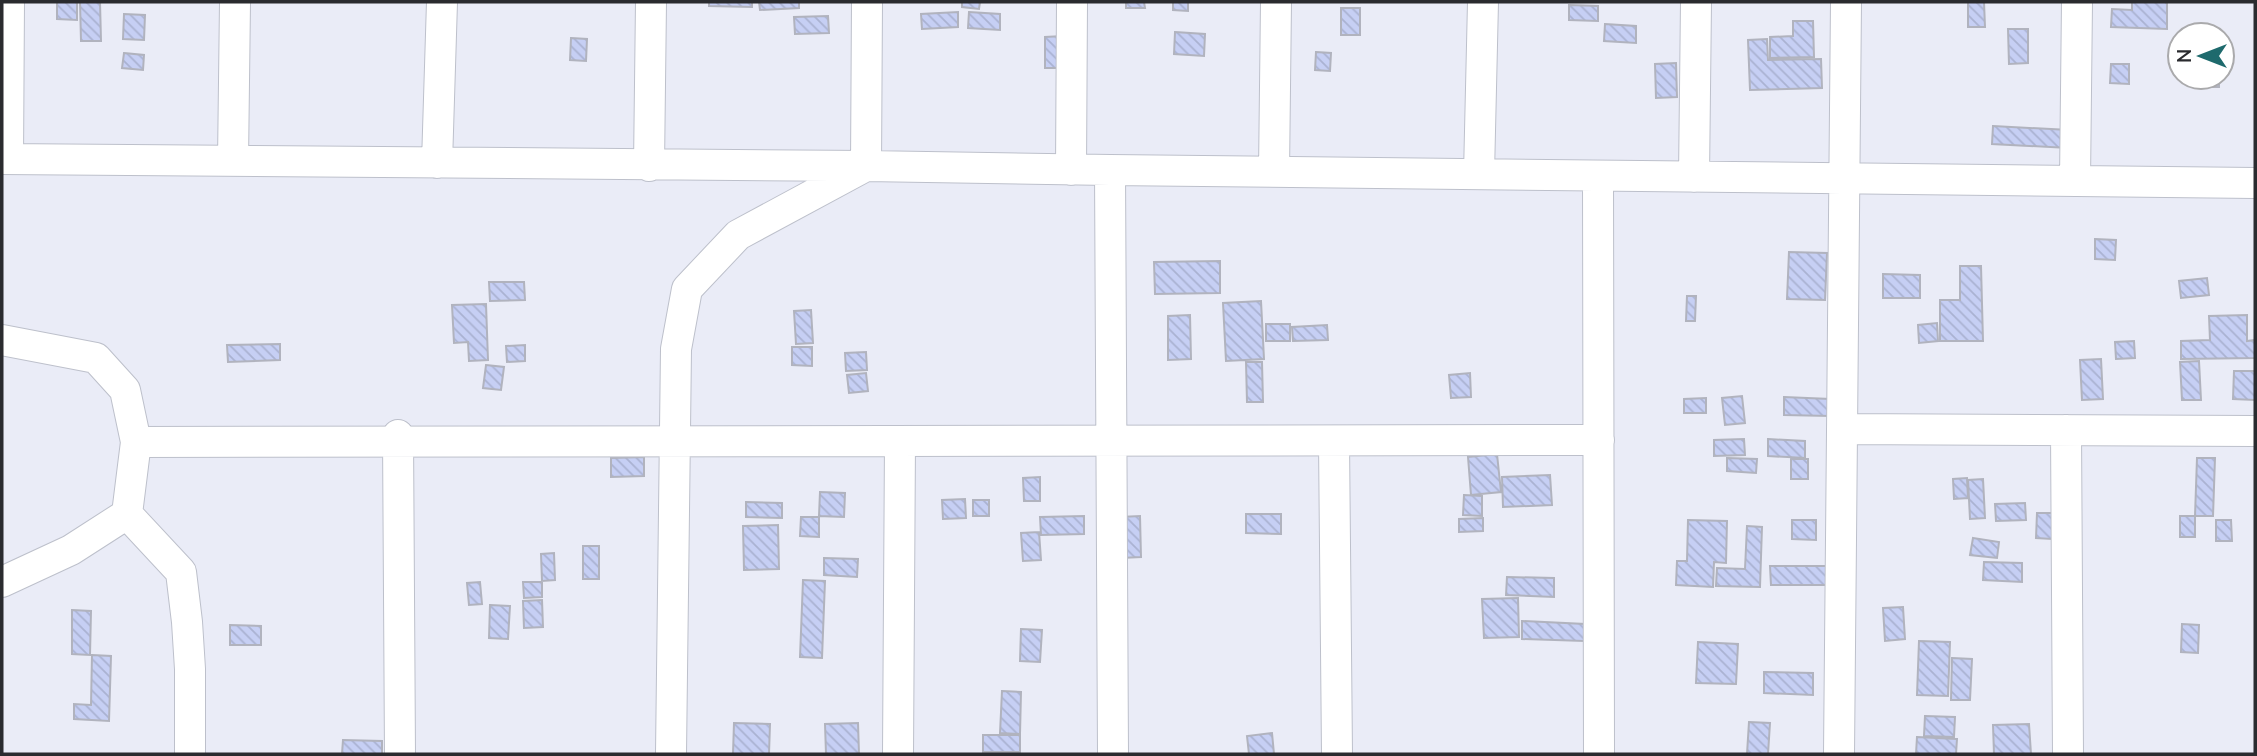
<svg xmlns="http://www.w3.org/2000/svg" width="2257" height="756" viewBox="0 0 2257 756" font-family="'Nunito Sans',sans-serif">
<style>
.building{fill:url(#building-back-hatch);stroke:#b1b3be;stroke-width:2}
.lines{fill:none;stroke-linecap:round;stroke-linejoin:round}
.minor-casing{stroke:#bdc0cb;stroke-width:32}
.minor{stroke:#fff;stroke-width:30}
</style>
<defs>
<pattern id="building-back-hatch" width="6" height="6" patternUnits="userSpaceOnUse" patternTransform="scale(1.75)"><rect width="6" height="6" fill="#c6cff4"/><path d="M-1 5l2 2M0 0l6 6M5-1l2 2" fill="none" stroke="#aab2d2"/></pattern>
</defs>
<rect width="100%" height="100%" fill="#eaecf7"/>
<path class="building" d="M 57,2 L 77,2 L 77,20 L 57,19 Z
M 80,2 L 100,2 L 101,41 L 81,41 Z
M 709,2 L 752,2 L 752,7 L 709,6 Z
M 759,2 L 799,2 L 799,8 L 760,10 Z
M 962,2 L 980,2 L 979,9 L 962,7 Z
M 1126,2 L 1144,2 L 1145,8 L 1126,8 Z
M 1173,2 L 1188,2 L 1188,11 L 1173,10 Z
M 1968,2 L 1984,2 L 1985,27 L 1968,27 Z
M 2132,2 L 2167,2 L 2167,29 L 2111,27 L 2112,9 L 2132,10 Z
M 1569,5 L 1598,6 L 1598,21 L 1569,20 Z
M 1341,8 L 1360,8 L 1360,35 L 1341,35 Z
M 958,12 L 958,27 L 922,29 L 921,14 Z
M 969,12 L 1000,14 L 1000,30 L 968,28 Z
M 124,14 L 145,15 L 144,40 L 123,39 Z
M 828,16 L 829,33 L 795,34 L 794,17 Z
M 1793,21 L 1813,21 L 1814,57 L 1770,58 L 1770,37 L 1793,36 Z
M 1605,24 L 1636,26 L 1636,43 L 1604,41 Z
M 2008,29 L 2028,29 L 2028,63 L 2009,64 Z
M 1175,32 L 1205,34 L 1204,56 L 1174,54 Z
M 1063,36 L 1063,68 L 1045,68 L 1045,37 Z
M 571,38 L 587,39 L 586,61 L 570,60 Z
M 1767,39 L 1768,60 L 1821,59 L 1822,88 L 1750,90 L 1748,40 Z
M 1316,52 L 1331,53 L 1330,71 L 1315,70 Z
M 124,53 L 144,55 L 143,70 L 122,68 Z
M 1676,63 L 1677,97 L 1656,98 L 1655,64 Z
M 2111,64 L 2129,64 L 2129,84 L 2110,83 Z
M 2196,77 L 2219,77 L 2219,87 L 2196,87 Z
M 1993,126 L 2069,130 L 2068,148 L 1992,144 Z
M 2095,239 L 2116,240 L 2115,260 L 2095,259 Z
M 1789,252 L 1827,253 L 1825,300 L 1787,299 Z
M 1220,261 L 1220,293 L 1155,294 L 1154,262 Z
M 1960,266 L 1981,266 L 1983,341 L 1940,341 L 1940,300 L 1960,300 Z
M 1883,274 L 1920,275 L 1920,298 L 1883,298 Z
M 2207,278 L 2209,295 L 2181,298 L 2179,281 Z
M 489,282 L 524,282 L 525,300 L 490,301 Z
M 1687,296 L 1696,296 L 1695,321 L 1686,321 Z
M 1261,301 L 1264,359 L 1226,361 L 1223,303 Z
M 486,304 L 488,360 L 469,361 L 468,342 L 454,343 L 452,305 Z
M 811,310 L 813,343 L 796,344 L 794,311 Z
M 1190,315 L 1191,359 L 1168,360 L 1168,316 Z
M 2247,315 L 2247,341 L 2255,340 L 2255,358 L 2181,359 L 2181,341 L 2210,340 L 2209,316 Z
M 1937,323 L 1938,341 L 1919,343 L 1918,325 Z
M 1266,324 L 1290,324 L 1290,341 L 1266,341 Z
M 1327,325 L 1328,340 L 1293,341 L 1292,327 Z
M 2134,341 L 2135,358 L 2116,359 L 2115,342 Z
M 280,344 L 280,360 L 228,362 L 227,345 Z
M 525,345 L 525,361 L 507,362 L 506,346 Z
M 792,347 L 812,347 L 812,366 L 792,365 Z
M 866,352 L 867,370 L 846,371 L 845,353 Z
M 2101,359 L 2103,399 L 2082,400 L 2080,360 Z
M 2199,361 L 2201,400 L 2182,400 L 2180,362 Z
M 1246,362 L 1262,362 L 1263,402 L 1247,402 Z
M 486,365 L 504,367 L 501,390 L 483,388 Z
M 2234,371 L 2255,371 L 2255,400 L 2233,399 Z
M 866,373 L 868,391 L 849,393 L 847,375 Z
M 1470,373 L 1471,397 L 1451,398 L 1449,375 Z
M 1742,396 L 1745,423 L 1725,425 L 1722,398 Z
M 1784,397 L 1830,399 L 1830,416 L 1784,415 Z
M 1706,398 L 1706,413 L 1684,413 L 1684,399 Z
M 1744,439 L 1745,455 L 1714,456 L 1714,440 Z
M 1768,439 L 1805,441 L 1805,458 L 1768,456 Z
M 1497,454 L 1501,492 L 1471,495 L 1468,457 Z
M 644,457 L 644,476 L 611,477 L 611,458 Z
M 1727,458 L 1757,459 L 1756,473 L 1727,471 Z
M 2197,458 L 2215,458 L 2213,516 L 2195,516 Z
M 1791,459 L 1808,459 L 1808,479 L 1791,479 Z
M 1550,475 L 1552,505 L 1503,507 L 1502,477 Z
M 1040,477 L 1040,501 L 1024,501 L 1023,478 Z
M 1967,478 L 1968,498 L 1954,499 L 1953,479 Z
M 1983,479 L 1985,518 L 1970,519 L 1968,480 Z
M 820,492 L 845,493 L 844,517 L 819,516 Z
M 1464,495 L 1482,496 L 1482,516 L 1463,515 Z
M 965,499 L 966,518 L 943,519 L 942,500 Z
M 973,500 L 989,500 L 989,516 L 973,516 Z
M 746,502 L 782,503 L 782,518 L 746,517 Z
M 2025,503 L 2026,520 L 1996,521 L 1995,504 Z
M 2037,513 L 2053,513 L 2052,539 L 2036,538 Z
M 1246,514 L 1281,514 L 1281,534 L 1246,533 Z
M 1084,516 L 1084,534 L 1041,535 L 1040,517 Z
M 1140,516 L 1141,557 L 1121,558 L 1120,517 Z
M 2180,516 L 2195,516 L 2195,537 L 2180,537 Z
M 801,517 L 819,517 L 819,537 L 800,536 Z
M 1483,518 L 1483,531 L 1459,532 L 1459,519 Z
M 1688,520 L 1727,521 L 1726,563 L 1714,562 L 1713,587 L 1676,585 L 1677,561 L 1687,561 Z
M 1792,520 L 1816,520 L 1816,540 L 1792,539 Z
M 2216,520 L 2231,520 L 2232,541 L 2216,541 Z
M 778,525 L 779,569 L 744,570 L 743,526 Z
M 1747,526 L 1762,527 L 1760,587 L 1716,586 L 1717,568 L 1745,569 Z
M 1039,532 L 1041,560 L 1023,561 L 1021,533 Z
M 1973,538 L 1999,542 L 1997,558 L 1970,555 Z
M 583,546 L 599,546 L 599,579 L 583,579 Z
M 554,553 L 555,580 L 542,581 L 541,554 Z
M 824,558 L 858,559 L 857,577 L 824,575 Z
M 1984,562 L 2022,563 L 2022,582 L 1983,580 Z
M 1770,566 L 1829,566 L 1830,585 L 1771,585 Z
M 1507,577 L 1554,578 L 1554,597 L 1506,595 Z
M 803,580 L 825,581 L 822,658 L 800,657 Z
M 480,582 L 482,604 L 469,605 L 467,583 Z
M 523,582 L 542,582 L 542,597 L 524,598 Z
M 1518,598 L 1519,637 L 1484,638 L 1482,599 Z
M 542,600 L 543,627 L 524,628 L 523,601 Z
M 490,605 L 510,606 L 508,639 L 489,638 Z
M 1903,607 L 1905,639 L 1885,641 L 1883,608 Z
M 72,610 L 91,611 L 90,655 L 72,654 Z
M 1522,621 L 1585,624 L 1584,641 L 1522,639 Z
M 2182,624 L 2199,625 L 2198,653 L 2181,652 Z
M 230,625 L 261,626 L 261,645 L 230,645 Z
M 1021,629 L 1042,630 L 1040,662 L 1020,661 Z
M 1919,641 L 1950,642 L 1948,696 L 1917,695 Z
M 1698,642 L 1738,644 L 1736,684 L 1696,683 Z
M 92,655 L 111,656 L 109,721 L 74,719 L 74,704 L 91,705 Z
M 1952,658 L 1972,659 L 1970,700 L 1951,700 Z
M 1764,672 L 1813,673 L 1813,695 L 1764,693 Z
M 1002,691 L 1021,692 L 1020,734 L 1000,733 Z
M 1925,716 L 1955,717 L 1954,737 L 1924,736 Z
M 1749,722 L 1770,723 L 1768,754 L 1747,754 Z
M 734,723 L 770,724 L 769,754 L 733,754 Z
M 858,723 L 859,754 L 826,754 L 825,724 Z
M 2029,724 L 2031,754 L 1994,754 L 1993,725 Z
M 1272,733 L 1274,754 L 1249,754 L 1247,736 Z
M 983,735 L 1020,735 L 1020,752 L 983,752 Z
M 1917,737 L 1957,739 L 1956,754 L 1916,754 Z
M 343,740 L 382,741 L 382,754 L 342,754 Z"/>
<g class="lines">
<defs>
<path id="minor" d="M 2,159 L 866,166 L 1110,170 L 2255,183
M 8,159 L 9,2
M 233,161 L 235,2
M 437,163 L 442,2
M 649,166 L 651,2
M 1071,170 L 1072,2
M 1110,170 L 1113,754
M 1274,172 L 1276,2
M 1479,174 L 1483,2
M 1598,176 L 1599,754
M 1694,177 L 1696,2
M 2075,180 L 2077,2
M 2,340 L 96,358 L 125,390 L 136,442 L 127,514 L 71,550 L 2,582
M 1842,429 L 2255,431
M 2066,430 L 2068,754
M 398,435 L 400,754
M 1334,441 L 1337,754
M 136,442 L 1599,440
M 127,514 L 181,572 L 187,622 L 190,669 L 190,754
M 671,754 L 676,349 L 687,289 L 738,235 L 866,166 L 867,2
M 898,754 L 900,442
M 1839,754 L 1846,2"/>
</defs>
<use href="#minor" class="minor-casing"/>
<use href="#minor" class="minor"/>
</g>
<rect width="2257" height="756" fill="none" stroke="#2a2b2f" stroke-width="7"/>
<g transform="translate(2201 56) rotate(270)"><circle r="33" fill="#ffffff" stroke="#aaaaac" stroke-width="2"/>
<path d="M0-5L12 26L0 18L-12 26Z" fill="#1e6a6d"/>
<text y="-10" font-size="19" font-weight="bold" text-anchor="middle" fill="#2a2b2f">N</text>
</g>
</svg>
